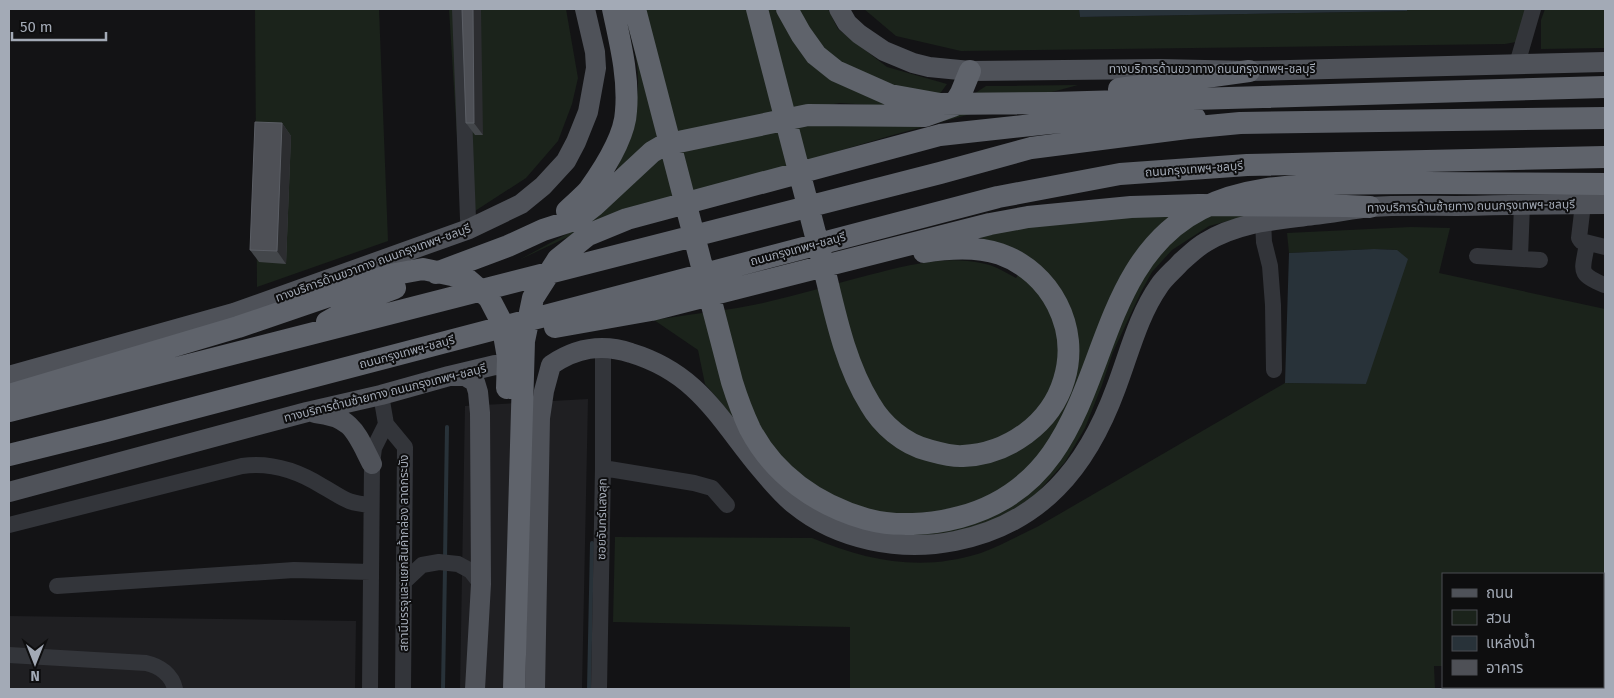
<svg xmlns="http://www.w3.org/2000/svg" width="1614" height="698" viewBox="0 0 1614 698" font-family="'Fira Sans','Noto Sans Thai',sans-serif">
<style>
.built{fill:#1f1f22}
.green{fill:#1b231b}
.water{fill:#283239}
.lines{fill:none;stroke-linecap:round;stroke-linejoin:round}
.stream{stroke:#283239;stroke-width:4}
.minor{stroke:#33353a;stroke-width:16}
.major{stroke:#4f5259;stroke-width:20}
.highway{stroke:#5f636b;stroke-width:22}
.wall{fill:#43464a}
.shaded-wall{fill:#2c2d30}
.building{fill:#4e5056;stroke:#5b5e65}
.labels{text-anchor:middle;stroke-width:4;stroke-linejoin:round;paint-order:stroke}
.street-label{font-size:12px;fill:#a3aab6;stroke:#0e0e0f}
</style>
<rect width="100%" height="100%" fill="#131315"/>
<path class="built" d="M 588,399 L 582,689 L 460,689 L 465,406 Z
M 9,616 L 356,621 L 355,689 L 9,689 Z"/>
<path class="green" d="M 255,9 L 379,9 L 388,241 L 257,287 Z
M 449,9 L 566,9 L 578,78 L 572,104 L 558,141 L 526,178 L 475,211 L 462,216 Z
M 623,9 L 828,9 L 838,29 L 887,67 L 947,84 L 939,95 L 914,108 L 840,103 L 760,116 L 615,174 C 626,145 637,116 638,85 C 639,59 630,33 623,9 Z
M 864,9 L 1079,9 L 1080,17 L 1407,11 L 1407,9 L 1526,9 L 1516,42 L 1505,44 L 961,51 L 896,36 Z
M 1545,9 L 1605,9 L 1605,48 L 1541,49 L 1541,20 Z
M 1078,85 L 893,135 L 774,170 L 572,235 L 519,260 L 572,231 L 643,171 L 661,159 L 704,144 L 810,121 L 933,121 L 986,86 Z
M 1255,214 L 1209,226 L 1172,250 L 1152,272 L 1141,292 L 1113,352 L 1102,385 L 1085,428 L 1065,462 L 1037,493 L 1021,505 L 993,520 L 964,530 L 924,536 L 874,533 L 746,439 L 728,411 L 705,384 L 698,350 L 654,320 C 690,314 727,311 763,303 C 798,295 834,284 869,275 C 905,266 944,255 981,263 C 994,265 1005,272 1016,278 L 1030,258 L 1012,247 L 973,236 L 1009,229 L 1127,215 Z
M 1411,227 L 1450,228 L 1439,273 L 1605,309 L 1605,638 L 1603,638 L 1603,574 L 1443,574 L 1443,666 L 1434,666 L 1435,689 L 850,689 L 850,627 L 613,622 L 615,537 L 812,538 C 867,561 922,572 981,553 C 1000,546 1018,536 1037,527 L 1285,383 L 1366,384 L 1397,250 L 1374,249 L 1289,253 L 1287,233 Z"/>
<path class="water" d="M 1079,9 L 1407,9 L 1407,11 L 1080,17 Z
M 1374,249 L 1397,250 L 1408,259 L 1366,384 L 1285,383 L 1289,253 Z"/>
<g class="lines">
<path class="stream" d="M 445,560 L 447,427
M 443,689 L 445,567
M 589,689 L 592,543"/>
<path class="minor" d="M 460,9 L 468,219
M 1517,64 L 1533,9
M 1583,204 L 1579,238 L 1581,241 L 1605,247
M 1263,221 L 1264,242 L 1270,266 L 1273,305 L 1274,370
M 1587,243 C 1583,271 1576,273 1604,285
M 1477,256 L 1540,260
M 1520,257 L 1522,205
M 386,424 L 405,447 L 403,689
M 603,468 L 694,483 L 712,488 L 727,505
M 9,525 L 242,466 C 270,462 298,471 322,486 C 344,498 345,503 371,505
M 405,581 L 422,565 L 439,562 L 458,564 L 471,571 L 481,584
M 57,586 L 294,570 L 371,572
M 9,655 L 146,663 C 160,666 172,675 175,689
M 370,689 L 372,464 L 374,448 L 386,424 L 381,395
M 599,689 L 603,468 L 603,348"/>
<path class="major" d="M 839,9 L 847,23 L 859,34 L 884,51 L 913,63 L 929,67 L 970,71 L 1160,69 L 1249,71 L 1605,62
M 9,376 L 234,313 L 469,229 L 521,204 L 543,186 L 566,161 L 576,142 L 588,112 L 596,68 L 595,52 L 585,9
M 452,376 L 465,376 L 475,382 L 478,392 L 480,413 L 481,584 L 475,689
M 315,413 C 353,417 356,433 372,464
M 9,492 L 307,412 L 381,395 L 449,376 L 495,365 L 524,367
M 535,689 L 540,418 L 544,391 L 551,365 C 576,348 601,343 631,353 C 697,373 718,417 759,467 C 770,480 781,494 795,505 C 838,540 900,552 955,541 C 1041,524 1087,467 1116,388 C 1129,354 1138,316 1159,286 C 1165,277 1174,270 1181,262 C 1189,255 1197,247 1206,242 C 1239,222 1276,220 1313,215 C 1332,213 1352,209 1371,207 C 1399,205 1427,206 1456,206 C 1505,205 1555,204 1605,204"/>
<path class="highway" d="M 635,9 L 732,382 C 737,398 743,414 750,429 C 774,475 817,505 866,519 C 895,527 930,525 960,517 C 1121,474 1071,275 1201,209 C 1242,188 1287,186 1332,184 C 1363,183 1395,183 1427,183 C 1486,183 1546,184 1605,184
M 757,9 C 778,90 799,171 820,252 C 833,302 842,359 870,404 C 882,425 904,444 928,450 C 939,453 952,457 963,456 C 1008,454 1051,424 1064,380 C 1080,328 1051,272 1000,254 C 976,246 948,248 924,252
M 787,9 L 801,34 L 816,55 L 836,71 L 890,95 L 940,104 L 1052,103 L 1605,87
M 1119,89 L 1249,71
M 567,211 C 574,204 583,197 589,190 C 604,169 625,137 626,111 C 629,77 620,42 613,9
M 436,273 L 508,246 L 543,230 L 577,219 L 595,205 L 652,152 L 664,145 L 808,115 L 925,116 L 953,106 L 961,93 L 970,71
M 327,322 L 369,298 L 395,288
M 555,327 L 651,310 L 990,224 L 1028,217 L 1131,207 L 1199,205 L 1346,206 L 1370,207
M 9,395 L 238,327 L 390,275 L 423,269 L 466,278 L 489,298 L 502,323 L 508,358 L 507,388
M 9,411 L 940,173 L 1031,148 L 1187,128 L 1240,123 L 1605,118
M 9,455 L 106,431 L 998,197 L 1120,174 L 1247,165 L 1605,157
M 514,689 L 524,341 L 533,298 L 558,259 L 588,235 L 627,219 L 940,135 L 1059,122 L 1154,114 L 1195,118"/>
</g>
<path class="wall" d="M 462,9 L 483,135 L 475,135 L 466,123 Z
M 282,123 L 291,136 L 286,264 L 259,262 L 250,250 Z"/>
<path class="shaded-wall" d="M 473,9 L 481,9 L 483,135 L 474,123 Z
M 282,123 L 291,136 L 286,264 L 277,251 Z"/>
<path class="building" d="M 462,9 L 473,9 L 474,123 L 466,123 Z
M 255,122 L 282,123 L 277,251 L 250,250 Z"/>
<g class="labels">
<g class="street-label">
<text x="1212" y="73">ทางบริการด้านขวาทาง ถนนกรุงเทพฯ-ชลบุรี</text>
<text transform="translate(1194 169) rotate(-4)" y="4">ถนนกรุงเทพฯ-ชลบุรี</text>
<text transform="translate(1471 206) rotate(-1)" y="4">ทางบริการด้านซ้ายทาง ถนนกรุงเทพฯ-ชลบุรี</text>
<text transform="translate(798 249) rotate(-15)" y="4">ถนนกรุงเทพฯ-ชลบุรี</text>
<text transform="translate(373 263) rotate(-20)" y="4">ทางบริการด้านขวาทาง ถนนกรุงเทพฯ-ชลบุรี</text>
<text transform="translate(407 352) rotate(-15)" y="4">ถนนกรุงเทพฯ-ชลบุรี</text>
<text transform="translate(385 393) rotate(-14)" y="4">ทางบริการด้านซ้ายทาง ถนนกรุงเทพฯ-ชลบุรี</text>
<text transform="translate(602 519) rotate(-89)" y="4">ซอยจันทร์แสงสุก</text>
<text transform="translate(404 553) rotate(-90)" y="4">สถานีบรรจุและแยกสินค้ากล่อง ลาดกระบัง</text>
</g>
</g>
<rect width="1614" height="698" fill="none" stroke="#a3aab6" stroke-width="20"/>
<rect x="1442" y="573" width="162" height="115" fill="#0e0e0f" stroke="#4a4c52"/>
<rect x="1452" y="589" width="25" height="8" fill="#4f5259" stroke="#4a4c52"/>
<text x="1486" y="598" font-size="15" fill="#a3aab6">ถนน</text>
<rect x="1452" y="610" width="25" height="15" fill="#1b231b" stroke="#4a4c52"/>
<text x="1486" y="623" font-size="15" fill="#a3aab6">สวน</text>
<rect x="1452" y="636" width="25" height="15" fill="#283239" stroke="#4a4c52"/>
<text x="1486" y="648" font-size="15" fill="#a3aab6">แหล่งน้ำ</text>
<rect x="1452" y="660" width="25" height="15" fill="#4e5056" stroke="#4a4c52"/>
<text x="1486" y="673" font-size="15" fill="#a3aab6">อาคาร</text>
<g transform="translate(35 663) rotate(180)" stroke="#0e0e0f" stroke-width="4" paint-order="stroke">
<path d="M0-4L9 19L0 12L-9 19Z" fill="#a3aab6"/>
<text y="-8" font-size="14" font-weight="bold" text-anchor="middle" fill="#a3aab6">N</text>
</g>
<path d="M12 32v8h94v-8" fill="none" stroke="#a3aab6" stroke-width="2.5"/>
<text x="20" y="32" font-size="15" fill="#a3aab6" stroke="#0e0e0f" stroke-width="4" paint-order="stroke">50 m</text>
</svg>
